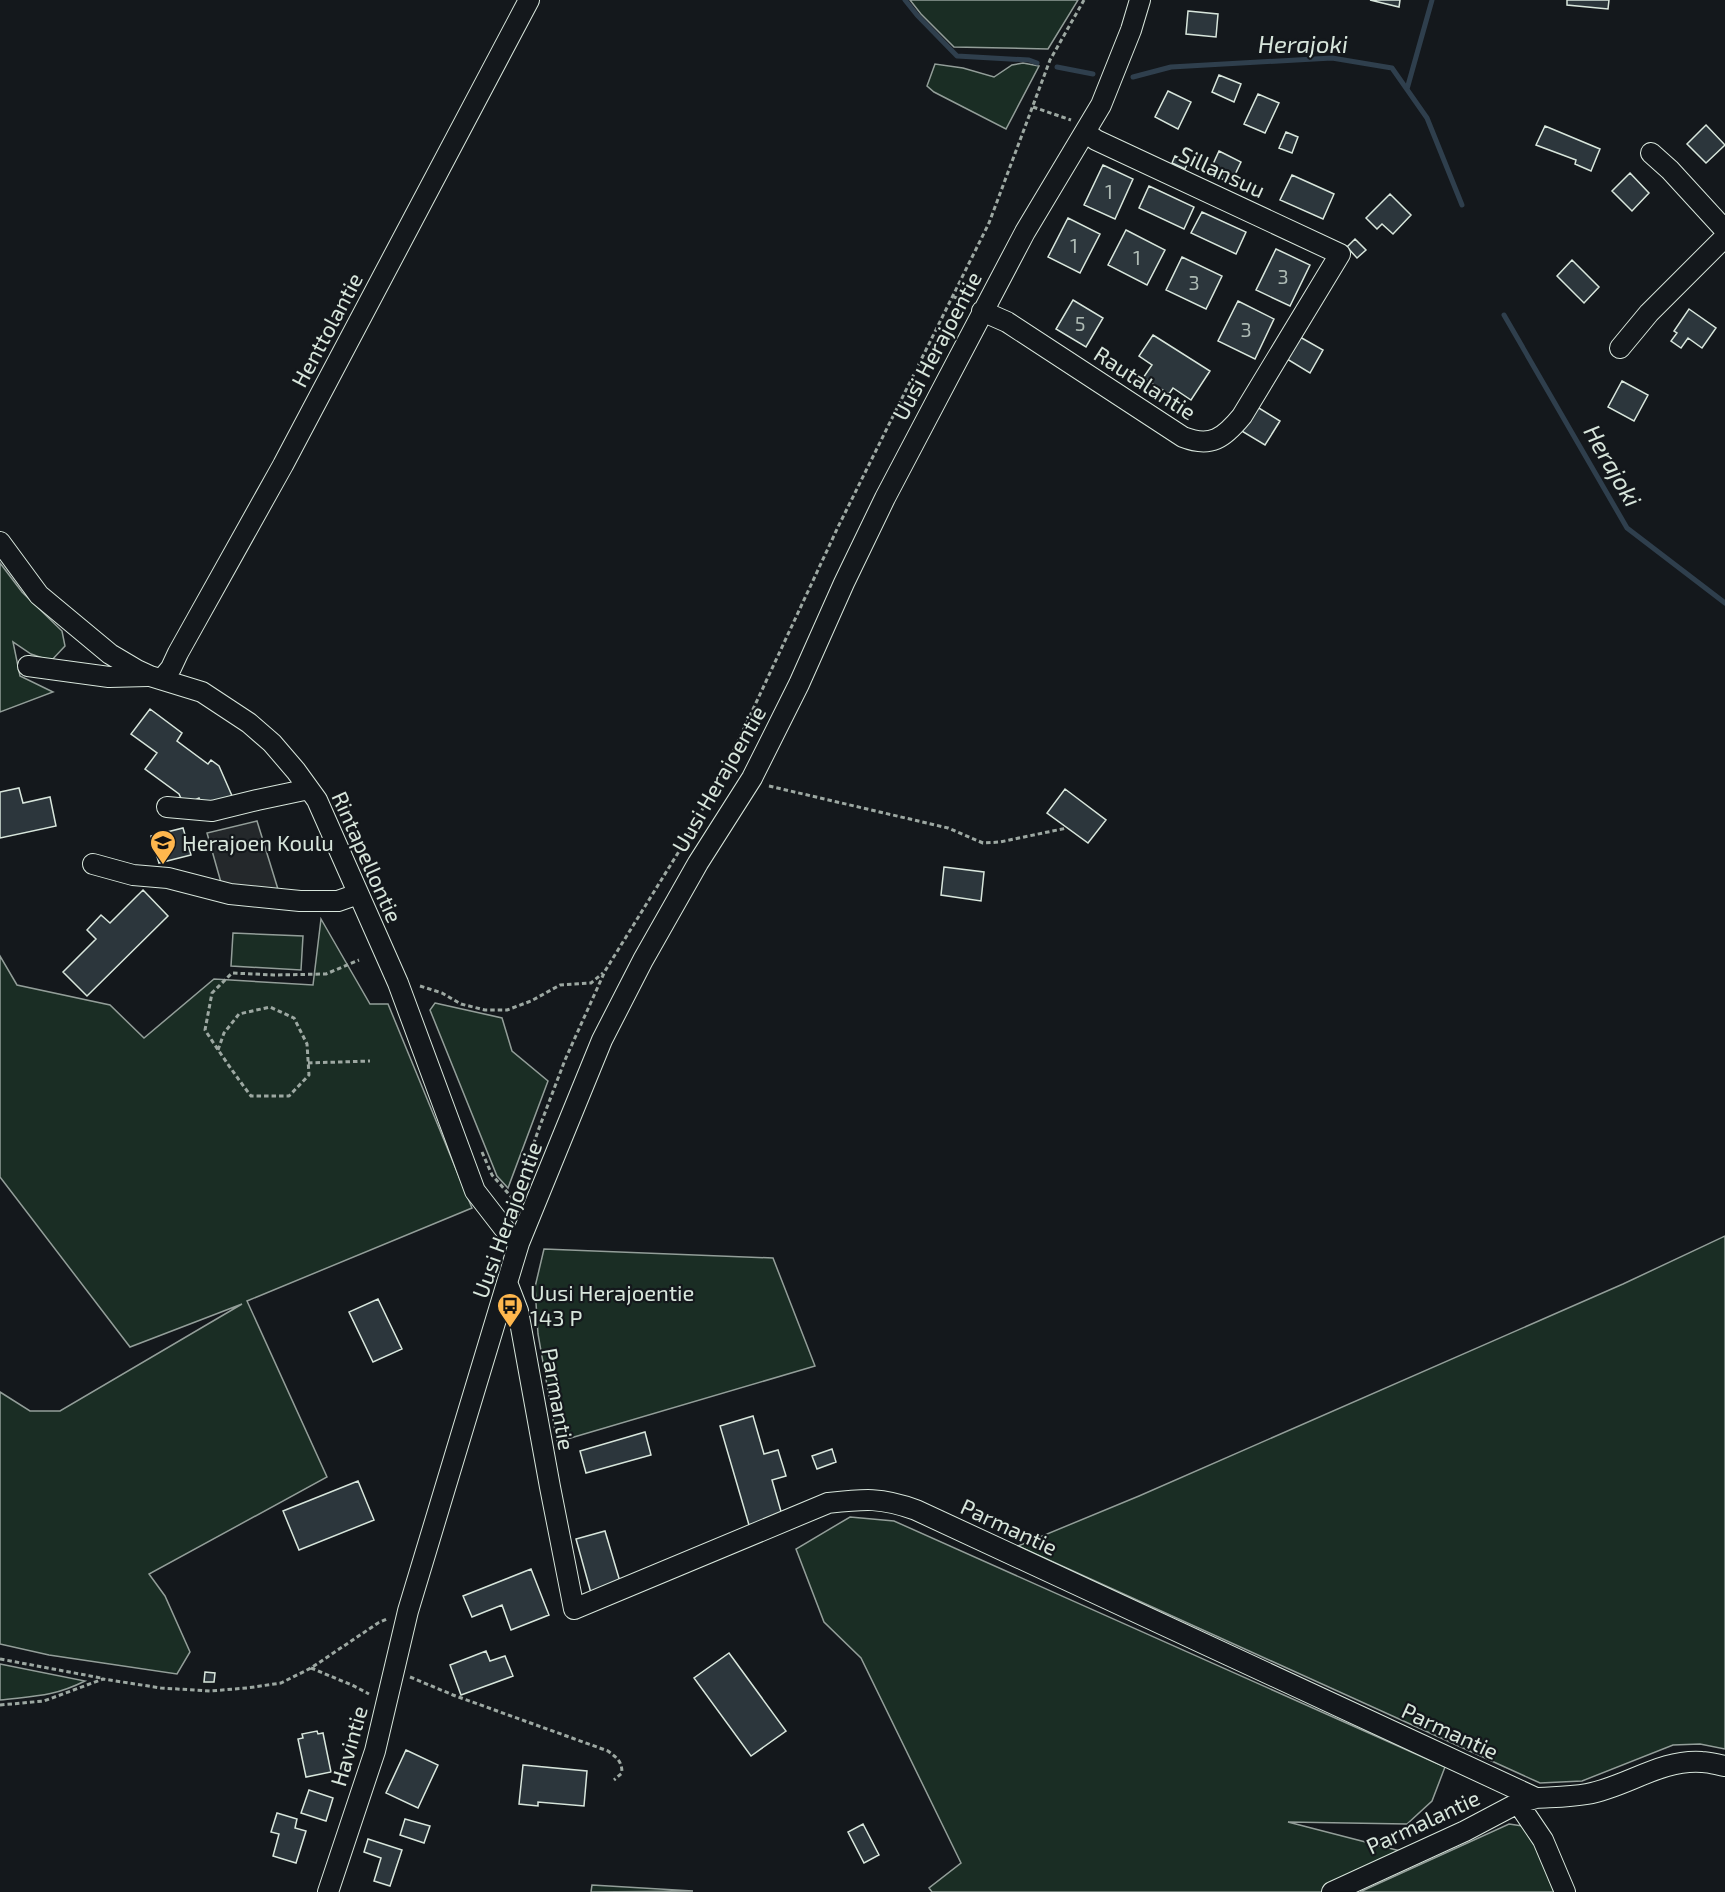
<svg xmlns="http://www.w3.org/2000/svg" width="1725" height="1892" viewBox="0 0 1725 1892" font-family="'Exo 2',sans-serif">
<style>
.green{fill:#1a2d24;stroke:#939e99;stroke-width:1.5}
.parking{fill:#24282b;stroke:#939e99;stroke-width:1.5}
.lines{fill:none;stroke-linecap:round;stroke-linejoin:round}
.stream{stroke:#2f3f4d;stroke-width:5}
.building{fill:#2c363c;stroke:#d8e6dc;stroke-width:1.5}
.minor-casing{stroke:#d8e6dc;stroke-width:22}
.path{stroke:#9da8a2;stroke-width:3;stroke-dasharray:4.5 3;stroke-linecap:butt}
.minor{stroke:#14181c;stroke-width:20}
.labels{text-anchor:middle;stroke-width:4.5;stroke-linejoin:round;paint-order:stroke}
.number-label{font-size:20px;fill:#adbab4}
.street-label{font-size:22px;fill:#d8e6dc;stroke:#14181c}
.poi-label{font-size:22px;fill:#d8e6dc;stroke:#14181c;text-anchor:start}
.water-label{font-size:24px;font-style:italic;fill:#d8e6dc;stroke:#14181c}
</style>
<rect width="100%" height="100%" fill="#14181c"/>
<path class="green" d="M 910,0 L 1078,0 L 1048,49 L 954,47 L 921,14 Z
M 1023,63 L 1039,66 L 1006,129 L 934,92 L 927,86 L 935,64 L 963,68 L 994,77 L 1012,65 Z
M 0,563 L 22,592 L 62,631 L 65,646 L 51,661 L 31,654 L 13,642 L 20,676 L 53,692 L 0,712 Z
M 321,919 L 370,1004 L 388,1004 L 472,1208 L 247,1301 L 327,1477 L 149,1574 L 165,1596 L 190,1652 L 177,1674 L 49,1655 L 0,1644 L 0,1392 L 30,1411 L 60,1411 L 242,1304 L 130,1347 L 0,1177 L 0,956 L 17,985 L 110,1005 L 144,1038 L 214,979 L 313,985 Z
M 233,933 L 303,936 L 301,970 L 231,966 Z
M 435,1003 L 502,1018 L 512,1051 L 548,1081 L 508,1188 L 497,1176 L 430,1010 Z
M 1725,1236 L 1725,1749 L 1700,1744 L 1673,1745 L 1582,1781 L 1540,1783 L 1018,1546 L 1139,1496 L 1623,1284 Z
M 544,1249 L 773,1258 L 815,1366 L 557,1442 L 538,1334 L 535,1287 Z
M 850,1517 L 894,1521 L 1445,1767 L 1432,1801 L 1407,1824 L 1288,1822 L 1408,1853 L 1323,1892 L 932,1892 L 929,1888 L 961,1863 L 861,1658 L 824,1622 L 796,1549 Z
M 0,1664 L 85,1681 C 53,1697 34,1696 0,1700 Z
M 1509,1824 L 1530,1827 L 1558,1892 L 1360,1892 Z
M 592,1885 L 693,1891 L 591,1892 Z"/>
<path class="parking" d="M 257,821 L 281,899 L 224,893 L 207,833 Z"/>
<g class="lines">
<path class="stream" d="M 905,0 L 917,15 L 957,56 L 1029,60 L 1037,63
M 1057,67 L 1093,74
M 1133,77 L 1171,67 L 1332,58 L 1392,68 L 1427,118 L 1462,205
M 1407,89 L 1432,0
M 1504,315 L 1627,528 L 1725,603"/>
</g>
<path class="building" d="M 1370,0 L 1400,0 L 1399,7 Z
M 1567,0 L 1609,0 L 1608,9 L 1567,5 Z
M 1188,11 L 1218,14 L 1216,37 L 1186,34 Z
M 1219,75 L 1241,84 L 1234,102 L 1212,92 Z
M 1168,91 L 1191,102 L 1178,129 L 1155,117 Z
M 1258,94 L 1279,103 L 1265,133 L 1244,124 Z
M 1706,125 L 1725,145 L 1706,163 L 1687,144 Z
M 1545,126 L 1600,149 L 1591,171 L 1575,164 L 1576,160 L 1536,145 Z
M 1286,132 L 1298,137 L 1292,153 L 1279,148 Z
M 1219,151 L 1241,162 L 1231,183 L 1209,173 Z
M 1175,156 L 1188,162 L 1185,169 L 1172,163 Z
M 1103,165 L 1133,179 L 1115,219 L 1084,205 Z
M 1630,173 L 1649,193 L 1632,211 L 1612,191 Z
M 1292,175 L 1334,194 L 1323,219 L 1280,200 Z
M 1149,186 L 1194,207 L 1184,229 L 1139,208 Z
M 1390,194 L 1411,215 L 1393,234 L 1382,224 L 1377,229 L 1366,218 Z
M 1202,212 L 1246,232 L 1236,254 L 1191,233 Z
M 1068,218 L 1100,234 L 1080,273 L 1048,257 Z
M 1126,230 L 1165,250 L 1147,285 L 1108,265 Z
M 1355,239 L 1366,250 L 1357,258 L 1347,247 Z
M 1276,249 L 1310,265 L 1290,306 L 1256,290 Z
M 1182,257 L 1222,276 L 1206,309 L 1166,290 Z
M 1572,260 L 1599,287 L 1584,303 L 1557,276 Z
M 1073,300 L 1103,318 L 1086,347 L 1056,329 Z
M 1238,301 L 1274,319 L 1255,359 L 1218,341 Z
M 1689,309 L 1716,328 L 1702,348 L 1688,338 L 1681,348 L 1671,341 L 1677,333 L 1674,331 Z
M 1153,335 L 1210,371 L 1191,400 L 1173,388 L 1169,394 L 1143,378 L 1152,365 L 1139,356 Z
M 1300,337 L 1323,350 L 1310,373 L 1287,359 Z
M 1622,381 L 1648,395 L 1634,421 L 1608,407 Z
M 1254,405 L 1280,421 L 1265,445 L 1240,430 Z
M 150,709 L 182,733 L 177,741 L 208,764 L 211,760 L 219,766 L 233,798 L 204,810 L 199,798 L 184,805 L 179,794 L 145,769 L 157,753 L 131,734 Z
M 19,788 L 23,803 L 50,797 L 56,826 L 0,838 L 0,792 Z
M 1065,789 L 1106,820 L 1088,843 L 1047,813 Z
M 183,828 L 191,855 L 159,863 L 151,836 Z
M 944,867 L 984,872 L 981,901 L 941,895 Z
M 143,890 L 168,916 L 87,996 L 63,972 L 96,939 L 87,930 L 101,915 L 110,923 Z
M 378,1299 L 402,1349 L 373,1362 L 349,1312 Z
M 753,1416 L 764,1454 L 778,1450 L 786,1476 L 772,1480 L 782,1515 L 749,1525 L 720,1426 Z
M 645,1432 L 651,1455 L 586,1473 L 580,1451 Z
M 832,1449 L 836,1462 L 817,1469 L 812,1456 Z
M 358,1481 L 374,1520 L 299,1550 L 283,1511 Z
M 605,1531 L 621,1585 L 591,1593 L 576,1539 Z
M 531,1569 L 549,1615 L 511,1630 L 502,1605 L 472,1617 L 463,1596 Z
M 486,1651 L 490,1661 L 505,1656 L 513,1676 L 461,1695 L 450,1665 Z
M 729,1653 L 786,1731 L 751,1756 L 694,1678 Z
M 205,1672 L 215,1673 L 214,1682 L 204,1682 Z
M 317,1731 L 318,1734 L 323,1733 L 331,1772 L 306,1777 L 298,1739 L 303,1738 L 302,1734 Z
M 406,1750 L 438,1765 L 418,1808 L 386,1793 Z
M 523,1765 L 587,1771 L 584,1806 L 538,1802 L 538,1806 L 519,1804 Z
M 309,1790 L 333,1798 L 326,1821 L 301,1813 Z
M 277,1813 L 297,1819 L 295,1828 L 306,1831 L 296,1863 L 273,1856 L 279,1834 L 271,1832 Z
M 405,1819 L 430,1826 L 424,1843 L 400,1835 Z
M 863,1824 L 879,1855 L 864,1863 L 848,1832 Z
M 368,1839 L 402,1850 L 390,1886 L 374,1881 L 381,1858 L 364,1852 Z"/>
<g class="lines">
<defs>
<path id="minor" d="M 1651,153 L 1670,170 L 1725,230
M 982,311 L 1007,322 L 1183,437 C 1211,448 1224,438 1242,416 L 1340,254 L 1096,140 L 1085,132
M 1620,348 L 1649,313 L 1725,237
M 0,542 L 39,595 L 110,654 L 137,670 L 150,676 L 202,692 L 249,723 L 272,743 L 296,771 L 317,800 L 398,983 L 475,1191 L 506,1231 L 519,1243
M 28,666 L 109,677 L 148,676
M 162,679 L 171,668 L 178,653 L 283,465 L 529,0
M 167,807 L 212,811 L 257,800 L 309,789
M 93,864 L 133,875 L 168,878 L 230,894 L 300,901 L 338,901 L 358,894
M 508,1285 L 518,1311 L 550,1487 L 574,1609 L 828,1503 C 864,1499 881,1497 916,1510 L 1536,1798 C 1553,1797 1571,1797 1587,1794 C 1627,1787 1660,1759 1702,1762 C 1710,1762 1718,1765 1725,1766
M 1518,1803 L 1543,1840 L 1565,1892
M 328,1892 L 375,1751 L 408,1611 L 519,1243 L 602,1040 L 643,960 L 698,863 L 752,778 L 799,684 L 844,583 L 885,498 L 1025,232 L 1101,105 L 1131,30 L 1140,0
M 1332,1892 L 1465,1831 L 1518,1803 L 1536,1798"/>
</defs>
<use href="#minor" class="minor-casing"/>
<path class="path" d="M 1033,107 L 1071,120
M 954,297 L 966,301
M 769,786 L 948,828 L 983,843 L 1000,842 L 1067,828
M 420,986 L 442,993 L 461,1004 L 485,1010 L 507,1010 L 531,1001 L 560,985 L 591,983 L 603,973
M 218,1050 L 224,1033 L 239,1014 L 270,1007 L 294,1018 L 307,1044 L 309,1075 L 289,1096 L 251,1096 C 235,1075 220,1053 205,1030 L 212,993 L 232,973 L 274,975 L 326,974 L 359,960
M 308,1063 L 370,1061
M 482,1152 L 492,1175 L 514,1200
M 512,1208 L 538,1131 L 565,1060 L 605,971 L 686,840 L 734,750 L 838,527 L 989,223 L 1050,60 L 1084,0
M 0,1659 L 101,1678
M 311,1668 L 354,1686 L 369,1694
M 410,1677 L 453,1695 L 608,1751 C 617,1758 622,1761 622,1773 L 614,1780
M 0,1705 L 44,1701 L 103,1679 L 161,1688 L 210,1691 L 247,1688 L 281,1683 L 311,1668 L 378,1623 L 387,1619"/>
<use href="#minor" class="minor"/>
</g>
<defs>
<symbol id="school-pin" viewBox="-11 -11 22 30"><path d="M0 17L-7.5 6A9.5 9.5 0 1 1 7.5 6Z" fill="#ffb74d" stroke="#14181c"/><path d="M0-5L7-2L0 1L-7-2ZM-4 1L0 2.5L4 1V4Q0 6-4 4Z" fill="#111"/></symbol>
<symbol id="bus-pin" viewBox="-11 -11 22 30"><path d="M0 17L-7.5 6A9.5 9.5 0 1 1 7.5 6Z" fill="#ffb74d" stroke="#14181c"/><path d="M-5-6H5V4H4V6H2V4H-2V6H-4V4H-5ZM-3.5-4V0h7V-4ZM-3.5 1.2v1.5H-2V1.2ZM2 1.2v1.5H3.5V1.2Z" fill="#111"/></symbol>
</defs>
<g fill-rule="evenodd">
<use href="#school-pin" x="148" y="828" width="30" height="40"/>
<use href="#bus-pin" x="495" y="1291" width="30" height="40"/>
</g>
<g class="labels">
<g class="number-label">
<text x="1109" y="199">1</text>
<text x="1074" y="253">1</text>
<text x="1137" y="265">1</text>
<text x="1283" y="284">3</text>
<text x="1194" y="290">3</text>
<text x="1080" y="331">5</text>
<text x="1246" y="337">3</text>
</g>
<g class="street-label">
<text transform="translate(1222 172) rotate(25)" y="8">Sillansuu</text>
<text transform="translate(327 330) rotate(-62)" y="8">Henttolantie</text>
<text transform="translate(937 346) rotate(-62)" y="8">Uusi Herajoentie</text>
<text transform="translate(1145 383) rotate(33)" y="8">Rautalantie</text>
<text transform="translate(719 779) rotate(-60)" y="8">Uusi Herajoentie</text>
<text transform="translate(367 857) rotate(66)" y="8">Rintapellontie</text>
<text transform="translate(507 1220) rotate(-70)" y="8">Uusi Herajoentie</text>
<text transform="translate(558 1399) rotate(80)" y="8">Parmantie</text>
<text transform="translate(1009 1527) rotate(25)" y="8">Parmantie</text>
<text transform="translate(1450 1731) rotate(25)" y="8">Parmantie</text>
<text transform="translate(349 1746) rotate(-74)" y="8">Havintie</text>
<text transform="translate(1423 1822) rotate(-25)" y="8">Parmalantie</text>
</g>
<g class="poi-label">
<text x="182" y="851">Herajoen Koulu</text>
<text x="530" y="1301">Uusi Herajoentie<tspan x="530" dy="25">143 P</tspan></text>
</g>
<g class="water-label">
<text x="1303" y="53">Herajoki</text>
<text transform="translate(1612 466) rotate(60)" y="8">Herajoki</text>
</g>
</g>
</svg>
